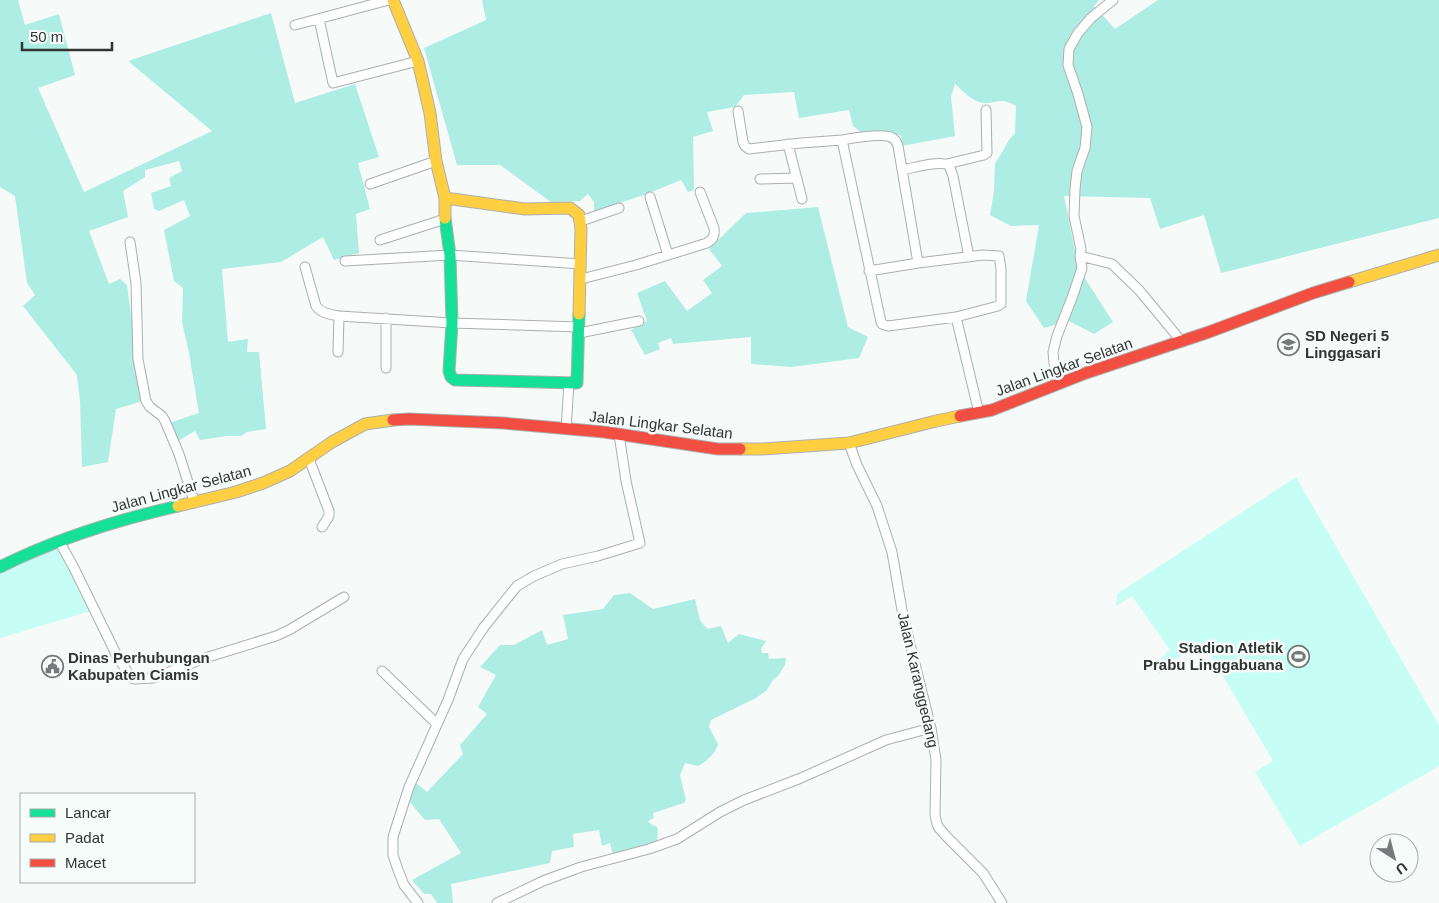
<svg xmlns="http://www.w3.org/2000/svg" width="1439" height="903" viewBox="0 0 1439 903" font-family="Arial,sans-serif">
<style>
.green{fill:#c6fdf4}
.forest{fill:#aeede4}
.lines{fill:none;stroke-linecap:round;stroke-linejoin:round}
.street-casing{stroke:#acafae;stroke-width:11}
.fast-casing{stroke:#acafae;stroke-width:13}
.slow-casing{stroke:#acafae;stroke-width:13}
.jam-casing{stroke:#acafae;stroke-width:13}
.street{stroke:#fefefe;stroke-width:9}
.fast{stroke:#16e098;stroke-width:11}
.slow{stroke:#ffcf43;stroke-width:11}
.jam{stroke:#f24e42;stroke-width:11}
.labels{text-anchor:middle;stroke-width:5;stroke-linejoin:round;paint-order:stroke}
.poi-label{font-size:15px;font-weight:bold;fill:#333535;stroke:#f5fcfa;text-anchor:start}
.street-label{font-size:15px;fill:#333535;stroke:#f5fcfa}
</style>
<rect width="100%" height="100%" fill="#f6fbf9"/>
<path class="green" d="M 1296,477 L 1439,725 L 1439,766 L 1300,846 L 1255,772 L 1273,761 L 1203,642 L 1166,665 L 1159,674 L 1154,664 L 1170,650 L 1132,596 L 1116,606 L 1117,594 Z
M 56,546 L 58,551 L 64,555 L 91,611 L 0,638 L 0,572 Z"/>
<path class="forest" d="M 0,0 L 18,0 L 25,25 L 59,14 L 75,75 L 38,88 L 84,192 L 212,131 L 128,61 L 271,13 L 295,103 L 355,84 L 379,157 L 358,163 L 370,209 L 356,214 L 359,253 L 334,260 L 323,237 L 281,262 L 222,269 L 228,342 L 248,339 L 247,352 L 259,352 L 266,429 L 247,432 L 241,436 L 227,436 L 200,440 L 195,431 L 178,441 L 169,423 L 199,413 L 189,353 L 182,322 L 183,288 L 174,281 L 164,230 L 190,216 L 184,200 L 159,211 L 154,209 L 151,193 L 171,186 L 169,178 L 182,171 L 179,161 L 145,170 L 145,177 L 123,191 L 128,217 L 89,231 L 109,284 L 120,279 L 127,285 L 143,401 L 116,409 L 108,462 L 82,467 L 80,401 L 77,375 L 23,306 L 35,295 L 27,283 L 15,196 L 0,187 Z
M 482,0 L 1099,0 L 1094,6 L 1115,29 L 1158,0 L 1439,0 L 1439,218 L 1221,273 L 1204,215 L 1160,229 L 1150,198 L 1064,196 L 1075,250 L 1086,280 L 1113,322 L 1094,334 L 1069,321 L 1044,328 L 1026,301 L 1039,225 L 1011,226 L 990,215 L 994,191 L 995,164 L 1009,140 L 1015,133 L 1016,106 C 999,97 1000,103 985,103 C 973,103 963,91 955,84 L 951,97 L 955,136 L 902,146 L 901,135 L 862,133 L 853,126 L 849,110 L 799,118 L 794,92 L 744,95 L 735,107 L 707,112 L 713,131 L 693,137 L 694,190 L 688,192 L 681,180 L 647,194 L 594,211 L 594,202 L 588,194 L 580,201 L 551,202 L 500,165 L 457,165 L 424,48 L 486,20 Z
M 818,207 L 848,327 L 868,337 L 859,358 L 792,367 L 751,364 L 751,337 L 673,344 L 671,338 L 658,343 L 660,349 L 645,355 L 631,330 L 647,321 L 637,293 L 665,281 L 687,311 L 712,293 L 703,280 L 722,266 L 709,249 L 746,213 Z
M 630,593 L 653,609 L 695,599 L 700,620 L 707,629 L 721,626 L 728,643 L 739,634 L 766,641 L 761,649 L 762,653 L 768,653 L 769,659 L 786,658 L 785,665 L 778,676 L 773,680 L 767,690 L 756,698 L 711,720 L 709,727 L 718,744 C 716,753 706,762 698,766 L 685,763 L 680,775 L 686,800 L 684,803 L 653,813 L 654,818 L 648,821 L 652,825 L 656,826 L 658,829 L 657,843 L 613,856 L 610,843 L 602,846 L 599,830 L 573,834 L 574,847 L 552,851 L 550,863 L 451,884 L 453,903 L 437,903 L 431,894 L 424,894 L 412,880 L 461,853 L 439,819 L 425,820 L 408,800 L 416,783 L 427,792 L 463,754 L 460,745 L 487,714 L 478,707 L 496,675 L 480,667 L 500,645 L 514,645 L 542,630 L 547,645 L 568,639 L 563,615 L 603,609 L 614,595 Z"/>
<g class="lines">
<defs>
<path id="street" d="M 1113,0 L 1091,18 L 1078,33 L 1069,49 L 1068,65 L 1078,94 L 1087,127 L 1085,148 L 1077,171 L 1075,189 L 1074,216 L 1081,249 L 1080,256 L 1112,264 L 1139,290 L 1182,342
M 319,19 L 333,83 L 418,61
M 295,25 L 389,0
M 738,111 L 743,142 L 745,146 L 749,149 L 801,143 L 842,140 L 881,322 L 882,324 L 888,326 L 956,317 L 979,413
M 842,140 C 854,138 879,133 891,137 C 895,139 897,142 898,146 L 918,263
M 788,144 L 802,199
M 947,164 L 984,155 L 987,153 L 986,110
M 902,170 C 914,168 938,160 949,165 L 953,176 L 969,257
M 760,179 L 797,178
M 370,184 L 436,161
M 650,197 L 668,255
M 581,221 L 619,208
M 380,240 L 445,219
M 130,242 L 136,283 L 138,359 L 146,401 L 150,407 L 162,416 L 165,421 L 179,454 L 194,501
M 345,261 L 450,255 L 581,264
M 305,267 L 316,306 C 322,314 330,314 339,316 L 452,323 L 579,327
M 869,271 L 918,263 L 983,255 L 999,256 L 1001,269 L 1001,304 L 998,306 L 956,317
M 581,279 L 636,265 L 707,243 C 713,239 715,236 714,228 L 700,192
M 386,318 L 386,368
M 579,333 L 639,321
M 338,352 L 339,316
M 1059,384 L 1054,363 L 1053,352 L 1057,336 L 1073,295 L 1082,268 L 1080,256
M 566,429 L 569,383
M 849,443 L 857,465 L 877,506 L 892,552 L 903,616 L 931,728 L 936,760 L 935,815 L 937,824 L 939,828 L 947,837 L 983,873 L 1002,903
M 309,459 L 329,511 L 329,516 L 322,527
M 59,541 L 74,568 L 117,656 L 130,676 L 134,679 L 154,678 L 202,659 L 276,636 L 289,630 L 344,597
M 382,671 L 437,724
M 418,903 L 404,885 L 398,870 L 393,855 L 393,837 L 409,787 L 448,700 L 463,659 L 484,627 L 517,586 L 534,576 L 562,564 L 598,556 L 640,543 L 626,481 L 619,434
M 497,903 L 543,881 L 581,867 L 649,849 L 677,839 L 720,812 L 744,800 L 801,778 L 886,740 L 931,728"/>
<path id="fast" d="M 445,218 L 450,255 L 452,323 L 449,371 L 451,377 L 455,380 L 577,383 L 579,314
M 0,567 C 56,539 117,520 178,506"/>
<path id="slow" d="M 393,0 L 418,61 L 430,113 L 436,161 L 445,198 L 445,218
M 445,198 L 525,209 L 570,208 L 579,215 L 581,229 L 579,314
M 1349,282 L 1439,255
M 740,449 L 763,449 L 849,443 L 936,421 L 960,416
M 178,506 L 236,492 L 263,483 L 290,471 L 332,442 L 365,424 L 393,420"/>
<path id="jam" d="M 960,416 L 992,410 L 1086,373 L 1209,332 L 1313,293 L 1349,282
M 393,420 L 409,419 L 503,423 L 604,432 L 718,449 L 740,449"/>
</defs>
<use href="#street" class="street-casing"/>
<use href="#fast" class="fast-casing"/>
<use href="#slow" class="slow-casing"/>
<use href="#jam" class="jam-casing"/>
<use href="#street" class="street"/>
<use href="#fast" class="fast"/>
<use href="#slow" class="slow"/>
<use href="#jam" class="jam"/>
</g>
<defs>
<symbol id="school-ring" viewBox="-11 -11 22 22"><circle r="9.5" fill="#f5fcfa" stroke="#777a7a" stroke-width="1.5"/><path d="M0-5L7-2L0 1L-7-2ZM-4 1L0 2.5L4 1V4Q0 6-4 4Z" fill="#777a7a"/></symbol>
<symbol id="stadium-ring" viewBox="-11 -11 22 22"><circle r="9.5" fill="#f5fcfa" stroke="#777a7a" stroke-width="1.5"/><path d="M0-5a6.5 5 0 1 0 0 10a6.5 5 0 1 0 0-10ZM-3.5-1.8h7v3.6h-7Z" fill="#777a7a"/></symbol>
<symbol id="civic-ring" viewBox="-11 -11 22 22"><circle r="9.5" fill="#f5fcfa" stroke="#777a7a" stroke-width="1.5"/><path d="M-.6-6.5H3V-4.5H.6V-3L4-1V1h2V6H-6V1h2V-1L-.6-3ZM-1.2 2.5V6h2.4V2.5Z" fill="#777a7a"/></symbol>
</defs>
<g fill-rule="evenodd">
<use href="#school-ring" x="1276" y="332" width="25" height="25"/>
<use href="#stadium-ring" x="1286" y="644" width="25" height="25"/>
<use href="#civic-ring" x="40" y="654" width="25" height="25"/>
</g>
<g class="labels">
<g class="poi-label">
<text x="1305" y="341">SD Negeri 5<tspan x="1305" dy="17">Linggasari</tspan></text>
<text x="1283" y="653" text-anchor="end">Stadion Atletik<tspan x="1283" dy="17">Prabu Linggabuana</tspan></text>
<text x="68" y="663">Dinas Perhubungan<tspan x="68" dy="17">Kabupaten Ciamis</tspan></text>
</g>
<g class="street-label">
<text transform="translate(1064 367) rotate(-20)" y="5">Jalan Lingkar Selatan</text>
<text transform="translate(661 425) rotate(7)" y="5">Jalan Lingkar Selatan</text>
<text transform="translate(181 489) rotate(-15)" y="5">Jalan Lingkar Selatan</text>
<text transform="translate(918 680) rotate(77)" y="5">Jalan Karanggedang</text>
</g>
</g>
<rect x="20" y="793" width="175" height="90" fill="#f5fcfa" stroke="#a7acab"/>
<rect x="30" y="809" width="25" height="8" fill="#16e098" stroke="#a7acab"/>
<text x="65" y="818" font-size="15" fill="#333535">Lancar</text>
<rect x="30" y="834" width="25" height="8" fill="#ffcf43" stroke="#a7acab"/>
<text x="65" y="843" font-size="15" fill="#333535">Padat</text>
<rect x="30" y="859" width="25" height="8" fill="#f24e42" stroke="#a7acab"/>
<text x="65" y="868" font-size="15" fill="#333535">Macet</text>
<g transform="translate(1394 858) rotate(144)"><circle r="24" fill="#f5fcfa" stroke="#a7acab"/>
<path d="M0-4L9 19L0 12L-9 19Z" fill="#777a7a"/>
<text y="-8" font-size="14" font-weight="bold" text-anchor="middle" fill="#333535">U</text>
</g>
<path d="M22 42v8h90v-8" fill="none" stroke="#333535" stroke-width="2.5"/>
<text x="30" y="42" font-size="15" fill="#333535" stroke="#f5fcfa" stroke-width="4" paint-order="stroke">50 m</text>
</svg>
